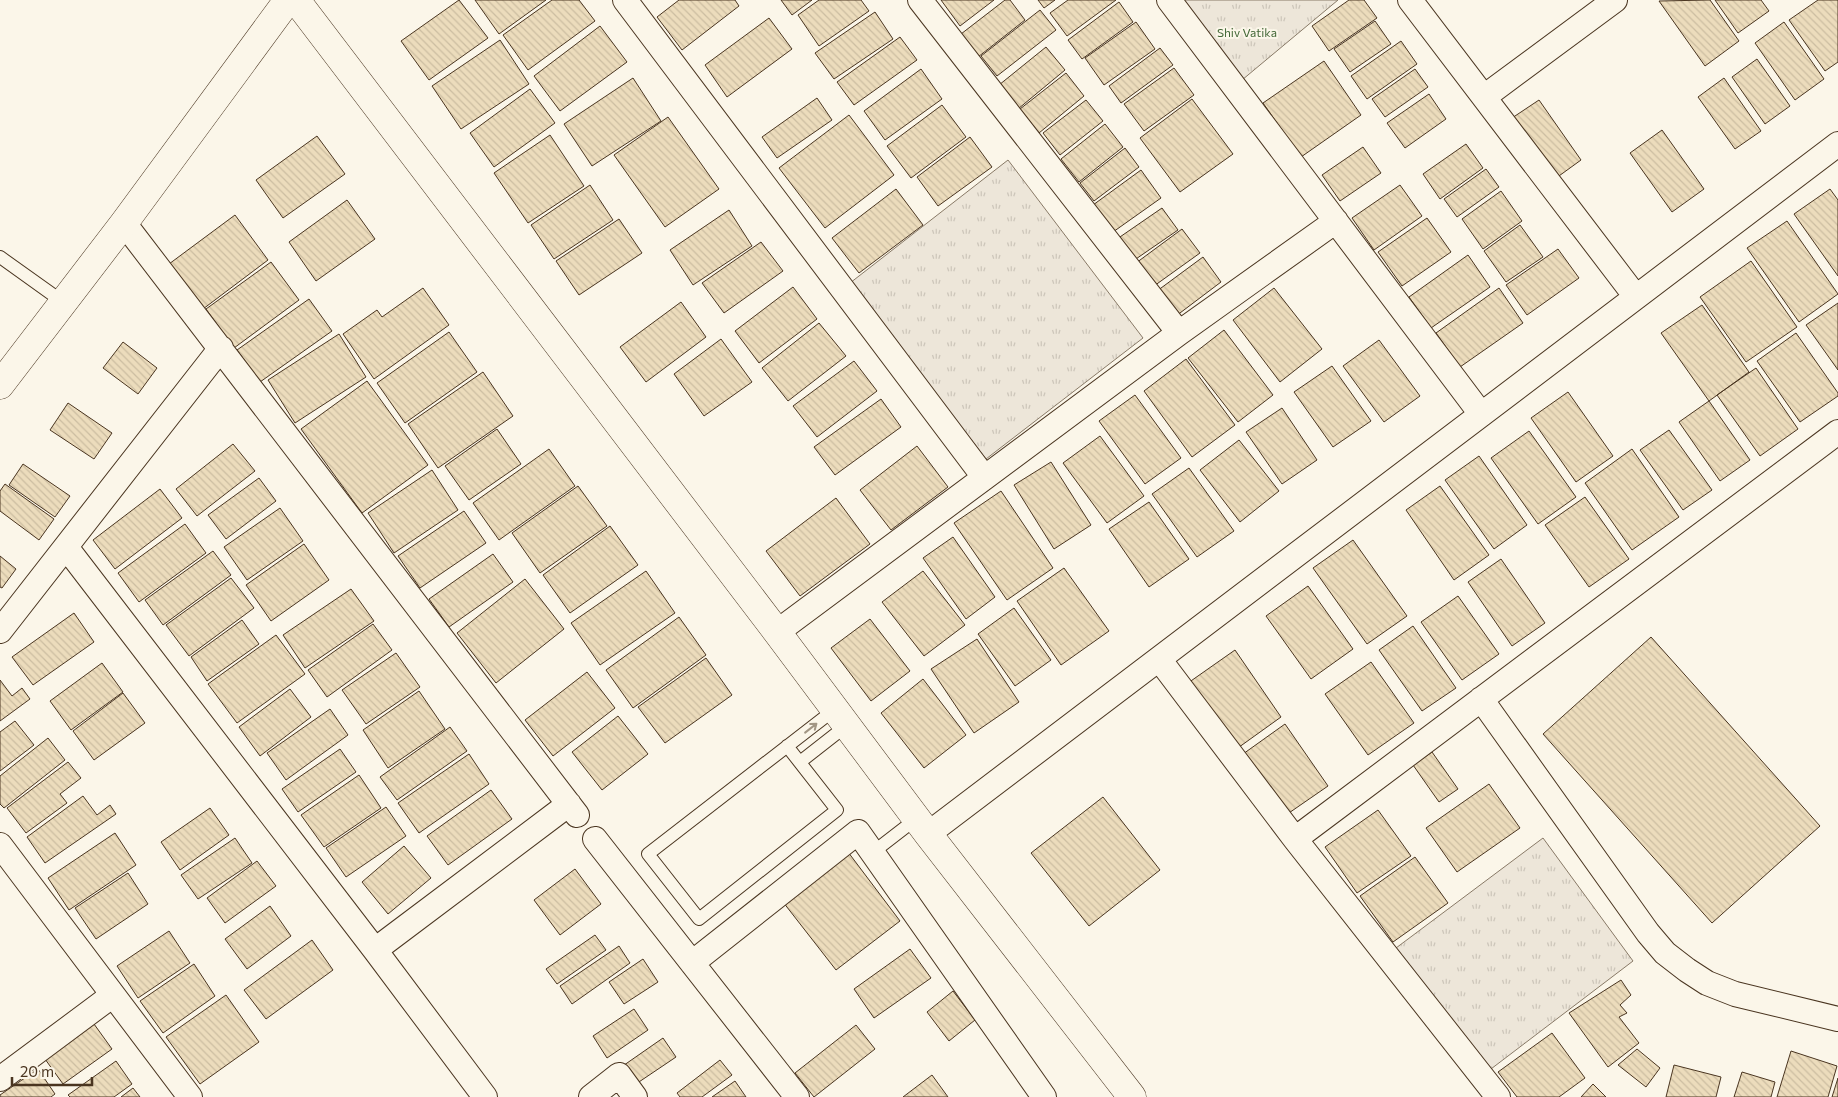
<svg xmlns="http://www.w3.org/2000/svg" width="1838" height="1097" viewBox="0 0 1838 1097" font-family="Commissioner,sans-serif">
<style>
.park{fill:url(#park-tufts);stroke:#887966}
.building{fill:url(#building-back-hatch);stroke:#4a3520}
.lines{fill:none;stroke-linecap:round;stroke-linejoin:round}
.service-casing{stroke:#4a3520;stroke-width:14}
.minor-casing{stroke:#4a3520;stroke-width:26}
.tertiary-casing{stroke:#4a3520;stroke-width:29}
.service{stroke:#fbf6e9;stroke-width:12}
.minor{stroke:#fbf6e9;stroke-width:24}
.tertiary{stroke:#fbf6e9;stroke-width:28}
.oneway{stroke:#a29684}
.labels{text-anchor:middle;stroke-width:4;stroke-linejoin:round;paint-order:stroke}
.park-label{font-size:12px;fill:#436837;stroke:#fbf6e9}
</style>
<defs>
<pattern id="park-tufts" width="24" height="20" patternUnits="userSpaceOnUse" patternTransform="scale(1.25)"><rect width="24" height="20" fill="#ede6d9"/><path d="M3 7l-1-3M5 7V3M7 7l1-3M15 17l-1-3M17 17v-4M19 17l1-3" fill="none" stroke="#cdc6ba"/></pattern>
<pattern id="building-back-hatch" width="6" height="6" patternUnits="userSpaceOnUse" patternTransform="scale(1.25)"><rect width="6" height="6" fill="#ecdcbc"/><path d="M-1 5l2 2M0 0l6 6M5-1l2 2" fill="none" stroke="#ccbda1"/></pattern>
</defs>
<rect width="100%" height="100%" fill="#fbf6e9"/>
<path class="park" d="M 1181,0 L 1338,0 L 1242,80 Z
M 1008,160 L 1143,338 L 986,459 L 850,283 Z
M 1543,838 L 1633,961 L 1487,1072 L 1392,951 Z"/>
<path class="building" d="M 459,0 L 488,38 L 429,80 L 401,41 Z
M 475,0 L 546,0 L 499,34 Z
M 552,0 L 579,0 L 595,21 L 528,70 L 503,35 Z
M 679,0 L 735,0 L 739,6 L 682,50 L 657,17 Z
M 781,0 L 812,0 L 792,15 Z
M 819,0 L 861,0 L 869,11 L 819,46 L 798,15 Z
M 941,0 L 994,0 L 960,26 Z
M 1005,0 L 1010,0 L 1025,20 L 978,57 L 961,34 Z
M 1038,0 L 1055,0 L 1044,8 Z
M 1068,0 L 1116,0 L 1067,36 L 1050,13 Z
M 1349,0 L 1364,0 L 1377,18 L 1329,51 L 1312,26 Z
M 1710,0 L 1739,41 L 1705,66 L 1659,1 Z
M 1715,0 L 1761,0 L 1769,11 L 1738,33 Z
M 1818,0 L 1838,0 L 1838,62 L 1825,71 L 1789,20 Z
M 1119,2 L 1133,22 L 1082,59 L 1068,40 Z
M 1040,10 L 1056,30 L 997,76 L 981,56 Z
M 875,12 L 893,39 L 834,79 L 815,53 Z
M 769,18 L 792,49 L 727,97 L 705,65 Z
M 1375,21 L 1391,44 L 1350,72 L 1334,49 Z
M 1136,22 L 1155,49 L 1104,85 L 1085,58 Z
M 1784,22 L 1824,79 L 1795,100 L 1755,43 Z
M 600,26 L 627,62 L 560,111 L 534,76 Z
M 900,37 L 917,60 L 854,105 L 837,82 Z
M 500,40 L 529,84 L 461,129 L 432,86 Z
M 1401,41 L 1417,64 L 1367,99 L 1351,76 Z
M 1046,47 L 1065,70 L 1018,109 L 999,85 Z
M 1160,48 L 1173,65 L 1121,103 L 1109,86 Z
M 1757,59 L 1790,106 L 1765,124 L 1732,77 Z
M 1324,61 L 1361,115 L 1301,157 L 1263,103 Z
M 1174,68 L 1194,95 L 1144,131 L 1124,104 Z
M 921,69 L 942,99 L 885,140 L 864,111 Z
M 1415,69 L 1428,87 L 1385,117 L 1372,99 Z
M 1066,73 L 1084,96 L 1039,133 L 1020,109 Z
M 633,78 L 661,121 L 592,166 L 564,124 Z
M 1724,78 L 1761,131 L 1735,149 L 1698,97 Z
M 530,89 L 555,123 L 494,167 L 470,133 Z
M 1429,94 L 1446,119 L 1405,148 L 1387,123 Z
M 817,98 L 832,120 L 777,158 L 762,137 Z
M 1192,99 L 1233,154 L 1180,192 L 1140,138 Z
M 1086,100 L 1103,121 L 1060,155 L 1043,133 Z
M 1539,100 L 1581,160 L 1552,181 L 1509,120 Z
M 942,105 L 966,137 L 911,178 L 887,146 Z
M 849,115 L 894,175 L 825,228 L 779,168 Z
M 668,117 L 719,189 L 665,227 L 614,155 Z
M 1105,124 L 1123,147 L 1079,182 L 1061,159 Z
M 1662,130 L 1704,189 L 1672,212 L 1630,153 Z
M 550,135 L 584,186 L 528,223 L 494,173 Z
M 317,136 L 345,174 L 283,218 L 256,180 Z
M 970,137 L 992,167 L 938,206 L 917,177 Z
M 1466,144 L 1483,168 L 1440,199 L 1423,174 Z
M 1363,147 L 1381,173 L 1340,201 L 1322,175 Z
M 1125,148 L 1139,167 L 1094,201 L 1080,183 Z
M 1486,169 L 1499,187 L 1457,217 L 1444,199 Z
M 1141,170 L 1161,198 L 1113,232 L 1093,205 Z
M 590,185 L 613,220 L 554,259 L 531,225 Z
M 1400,185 L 1422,216 L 1374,250 L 1352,218 Z
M 896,189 L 923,225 L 859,273 L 832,238 Z
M 1830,189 L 1838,200 L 1838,276 L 1794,214 Z
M 1501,191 L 1522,221 L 1483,249 L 1462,219 Z
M 347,200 L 375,239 L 316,281 L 289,242 Z
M 1162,208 L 1178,230 L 1133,261 L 1117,239 Z
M 729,210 L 752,246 L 693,285 L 670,250 Z
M 235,215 L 268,260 L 203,309 L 169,264 Z
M 1427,218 L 1451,252 L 1402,286 L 1378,252 Z
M 619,219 L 642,253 L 579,295 L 556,261 Z
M 1787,221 L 1838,294 L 1799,322 L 1747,248 Z
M 1520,225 L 1543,257 L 1506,282 L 1484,251 Z
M 1182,229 L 1200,253 L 1154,286 L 1136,263 Z
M 761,242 L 783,271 L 724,313 L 702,283 Z
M 1558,249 L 1579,278 L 1527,315 L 1506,285 Z
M 1468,255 L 1490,287 L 1431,328 L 1409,297 Z
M 1203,257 L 1221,282 L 1176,316 L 1157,291 Z
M 1751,261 L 1797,327 L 1746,362 L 1700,297 Z
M 271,262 L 299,300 L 234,348 L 206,309 Z
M 793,287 L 817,319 L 759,363 L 735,331 Z
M 423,288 L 449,325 L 374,379 L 343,334 L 377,310 L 382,317 Z
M 1274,288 L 1322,349 L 1280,382 L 1233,320 Z
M 1499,288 L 1523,323 L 1460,367 L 1436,333 Z
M 309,299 L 332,331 L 260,382 L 237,350 Z
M 681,302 L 706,337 L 646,382 L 620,347 Z
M 1838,303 L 1838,370 L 1806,325 Z
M 1702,305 L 1749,372 L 1709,401 L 1661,333 Z
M 819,323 L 846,356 L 788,401 L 762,368 Z
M 1224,330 L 1273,395 L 1238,422 L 1188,358 Z
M 449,332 L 477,372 L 405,423 L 377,383 Z
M 1796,333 L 1838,393 L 1838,396 L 1800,422 L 1757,361 Z
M 339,334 L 366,377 L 295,423 L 268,380 Z
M 721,339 L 752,382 L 704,416 L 674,374 Z
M 1379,340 L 1420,396 L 1384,422 L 1343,366 Z
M 123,342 L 157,368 L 138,394 L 103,368 Z
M 1186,359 L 1235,425 L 1192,457 L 1144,391 Z
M 854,361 L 877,391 L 817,437 L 793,406 Z
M 1332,366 L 1371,421 L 1333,447 L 1294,392 Z
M 1756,368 L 1798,429 L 1760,456 L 1717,395 Z
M 483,372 L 513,416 L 438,468 L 408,424 Z
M 367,381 L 428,465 L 362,513 L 301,429 Z
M 1568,392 L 1613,456 L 1576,482 L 1531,418 Z
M 1135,395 L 1181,458 L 1145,484 L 1099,421 Z
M 881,399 L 901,427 L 835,475 L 814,447 Z
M 1709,401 L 1750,460 L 1720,481 L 1679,422 Z
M 68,403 L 112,433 L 94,459 L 50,430 Z
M 1282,408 L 1317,460 L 1282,484 L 1246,432 Z
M 497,429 L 521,464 L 469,500 L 445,466 Z
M 1669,430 L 1712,490 L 1683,510 L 1640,450 Z
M 1529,431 L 1576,497 L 1538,524 L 1491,458 Z
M 1100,436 L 1144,496 L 1107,523 L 1063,463 Z
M 1239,440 L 1279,491 L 1240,522 L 1200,470 Z
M 233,444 L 255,471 L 197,516 L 176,489 Z
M 917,446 L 948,487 L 891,530 L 860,490 Z
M 549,449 L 575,486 L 499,540 L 473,503 Z
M 1632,449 L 1679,517 L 1632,550 L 1585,483 Z
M 1479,456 L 1527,525 L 1494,549 L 1445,480 Z
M 1051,462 L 1091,525 L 1054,549 L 1014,485 Z
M 23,464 L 70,496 L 55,517 L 9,485 Z
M 1189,468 L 1234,531 L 1197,557 L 1152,494 Z
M 432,470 L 458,510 L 394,553 L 368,513 Z
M 259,478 L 276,501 L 226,539 L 208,515 Z
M 5,484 L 54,519 L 39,540 L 0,511 L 0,491 Z
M 578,486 L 607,526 L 540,573 L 512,533 Z
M 1440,486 L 1489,555 L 1454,580 L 1406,510 Z
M 160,489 L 182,518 L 115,569 L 93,540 Z
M 1001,491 L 1053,568 L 1007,600 L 954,523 Z
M 1585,497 L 1629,559 L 1589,587 L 1545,525 Z
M 836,498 L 870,544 L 800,596 L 766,551 Z
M 1149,502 L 1189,559 L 1149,587 L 1109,529 Z
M 280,508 L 303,541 L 247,580 L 224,547 Z
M 464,511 L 486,543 L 420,588 L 398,556 Z
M 185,524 L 206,553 L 139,602 L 118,573 Z
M 610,526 L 638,565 L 570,613 L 543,575 Z
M 953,537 L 995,597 L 966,619 L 923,558 Z
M 1353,540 L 1407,616 L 1367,644 L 1313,568 Z
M 304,544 L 329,580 L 271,621 L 246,585 Z
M 213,551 L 231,575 L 163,625 L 145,600 Z
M 493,554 L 513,582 L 449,627 L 429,599 Z
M 0,556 L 16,569 L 2,588 L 0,587 Z
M 1501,559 L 1545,623 L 1512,646 L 1468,582 Z
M 1064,568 L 1109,631 L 1061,665 L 1017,601 Z
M 646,571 L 675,613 L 600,665 L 571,623 Z
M 923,571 L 965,625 L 924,656 L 882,602 Z
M 231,578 L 254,608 L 189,656 L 166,625 Z
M 525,579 L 564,629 L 496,683 L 457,633 Z
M 1308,586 L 1353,649 L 1311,679 L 1266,616 Z
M 351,589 L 374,621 L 305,668 L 283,635 Z
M 1458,596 L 1499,654 L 1462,680 L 1421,622 Z
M 1014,608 L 1051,660 L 1015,686 L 978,634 Z
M 74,613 L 94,642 L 33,685 L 12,657 Z
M 679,617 L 706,655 L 633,708 L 606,670 Z
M 870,619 L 910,671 L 871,701 L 831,648 Z
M 242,620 L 259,644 L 207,681 L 191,657 Z
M 373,624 L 392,650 L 327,697 L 308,670 Z
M 1413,626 L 1456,688 L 1422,711 L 1379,650 Z
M 276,635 L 305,674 L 237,723 L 208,684 Z
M 1651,637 L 1820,826 L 1712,923 L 1543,734 Z
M 977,639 L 1019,702 L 974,733 L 931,669 Z
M 1235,650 L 1281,717 L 1235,750 L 1188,683 Z
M 396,653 L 420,687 L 366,724 L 342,690 Z
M 706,658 L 732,695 L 665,743 L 638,707 Z
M 1371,662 L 1414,723 L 1368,755 L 1325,694 Z
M 102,663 L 123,692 L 71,730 L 50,701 Z
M 587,672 L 615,708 L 553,756 L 525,720 Z
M 923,679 L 966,735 L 924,768 L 881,713 Z
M 0,680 L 12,696 L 22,688 L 30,699 L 0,721 Z
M 290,689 L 311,717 L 260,756 L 239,727 Z
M 419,691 L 445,729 L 388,768 L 363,730 Z
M 123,693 L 145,723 L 94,760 L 73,731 Z
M 330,709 L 348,735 L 286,780 L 267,753 Z
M 618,716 L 648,754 L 602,790 L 572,752 Z
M 15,721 L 34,745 L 0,771 L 0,732 Z
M 1285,724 L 1328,786 L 1286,815 L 1243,754 Z
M 450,727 L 467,751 L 397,800 L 380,777 Z
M 48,738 L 65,760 L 4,808 L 0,804 L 0,776 Z
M 340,749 L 356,772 L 298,812 L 282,789 Z
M 1432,752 L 1458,789 L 1439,802 L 1413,765 Z
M 469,754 L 489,784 L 419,833 L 398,803 Z
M 68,762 L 81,778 L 60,794 L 67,803 L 26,833 L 7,808 Z
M 359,775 L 381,808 L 324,847 L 301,815 Z
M 1489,784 L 1520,828 L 1457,872 L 1426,828 Z
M 491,790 L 512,819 L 448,865 L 427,836 Z
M 83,796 L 97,815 L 110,805 L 116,814 L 45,863 L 27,837 Z
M 1103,797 L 1160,870 L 1089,926 L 1031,853 Z
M 386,807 L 406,836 L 346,877 L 326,848 Z
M 210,808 L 229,835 L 180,870 L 161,842 Z
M 1378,810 L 1411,856 L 1357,893 L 1325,847 Z
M 115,833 L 136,865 L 69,910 L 48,878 Z
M 235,838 L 252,863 L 198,899 L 181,875 Z
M 404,846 L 431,878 L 388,914 L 362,882 Z
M 848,852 L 900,921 L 836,970 L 783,902 Z
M 1415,857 L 1448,903 L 1393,942 L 1360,896 Z
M 257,861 L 276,886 L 225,923 L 207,898 Z
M 575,869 L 601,904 L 560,935 L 534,900 Z
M 128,873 L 148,904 L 96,939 L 75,908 Z
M 270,906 L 291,936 L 247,969 L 225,939 Z
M 169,931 L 190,963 L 138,998 L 117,966 Z
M 595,935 L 606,950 L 557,984 L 546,969 Z
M 312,940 L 333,970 L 266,1019 L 244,990 Z
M 619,946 L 630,963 L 572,1004 L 560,986 Z
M 910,949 L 931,978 L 874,1018 L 854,989 Z
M 643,959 L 658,982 L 624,1004 L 609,982 Z
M 194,964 L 215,996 L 163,1033 L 140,1001 Z
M 1621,980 L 1631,995 L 1620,1005 L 1627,1013 L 1619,1017 L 1639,1043 L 1608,1067 L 1569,1013 Z
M 953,991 L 975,1020 L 949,1041 L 927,1012 Z
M 226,995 L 259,1042 L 200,1084 L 166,1037 Z
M 634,1009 L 648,1030 L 607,1058 L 593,1036 Z
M 94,1024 L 112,1049 L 63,1084 L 45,1059 Z
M 856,1025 L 875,1049 L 814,1097 L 795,1073 Z
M 1552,1033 L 1585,1078 L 1559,1097 L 1517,1097 L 1498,1072 Z
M 663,1038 L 676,1057 L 630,1088 L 617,1070 Z
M 1637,1049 L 1660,1068 L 1646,1087 L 1618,1065 Z
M 1791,1051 L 1837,1066 L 1828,1097 L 1777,1097 Z
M 720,1060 L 732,1075 L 702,1097 L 680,1097 L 677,1093 Z
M 116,1061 L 132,1084 L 114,1097 L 70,1097 L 68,1095 Z
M 1674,1065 L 1721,1077 L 1716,1097 L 1666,1097 Z
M 38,1069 L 55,1094 L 51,1097 L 0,1097 L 0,1095 Z
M 1742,1072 L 1775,1082 L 1771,1097 L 1734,1097 Z
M 932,1075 L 948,1097 L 903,1097 Z
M 1838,1078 L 1838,1097 L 1832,1097 Z
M 735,1081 L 746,1097 L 712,1097 Z
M 1593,1084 L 1606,1097 L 1581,1097 Z
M 133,1088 L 140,1097 L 121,1097 Z"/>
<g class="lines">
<defs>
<path id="service" d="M 0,257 L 63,302
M 787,746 L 837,810 L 699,919 L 648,854 L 834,710
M 800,762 L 846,726
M 872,853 L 916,819"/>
<path id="minor" d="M 625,0 L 984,477
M 920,0 L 1179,333
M 1169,0 L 1481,414
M 1410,0 L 1636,297
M 1484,97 L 1615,0
M 124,223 L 577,815
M 66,547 L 375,950 L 485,1097
M 0,631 L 221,348
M 777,632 L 1179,333 L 1336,221
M 1159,659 L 1295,839 L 1498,1097
M 1481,699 L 1648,933 L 1665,953 L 1687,970 L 1707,983 L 1735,994 L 1838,1019
M 928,834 L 1838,144
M 595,839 L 797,1097
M 1295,839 L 1838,432
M 0,845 L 190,1097
M 375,950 L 569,804
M 692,963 L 858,832 L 1044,1097
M 0,1079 L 113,995
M 591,1097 L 619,1075 L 635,1097"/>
<path id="tertiary" d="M 296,0 L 777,632 L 928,834 L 1132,1097
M 0,385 L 124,223 L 288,0"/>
</defs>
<use href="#service" class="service-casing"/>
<use href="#minor" class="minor-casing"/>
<use href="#tertiary" class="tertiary-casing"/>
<use href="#service" class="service"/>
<use href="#minor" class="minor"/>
<use href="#tertiary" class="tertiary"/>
</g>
<defs><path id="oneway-shaft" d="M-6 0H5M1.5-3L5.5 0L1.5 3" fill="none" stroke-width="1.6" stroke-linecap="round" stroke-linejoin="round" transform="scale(1.25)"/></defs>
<use class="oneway" href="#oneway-shaft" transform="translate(811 728) rotate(-38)"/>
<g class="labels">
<g class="park-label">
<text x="1247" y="37">Shiv Vatika</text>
</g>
</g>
<path d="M12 1077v8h80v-8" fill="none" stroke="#4a3520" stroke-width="2.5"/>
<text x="20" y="1077" font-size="15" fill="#4a3520" stroke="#fbf6e9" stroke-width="4" paint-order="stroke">20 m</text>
</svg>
